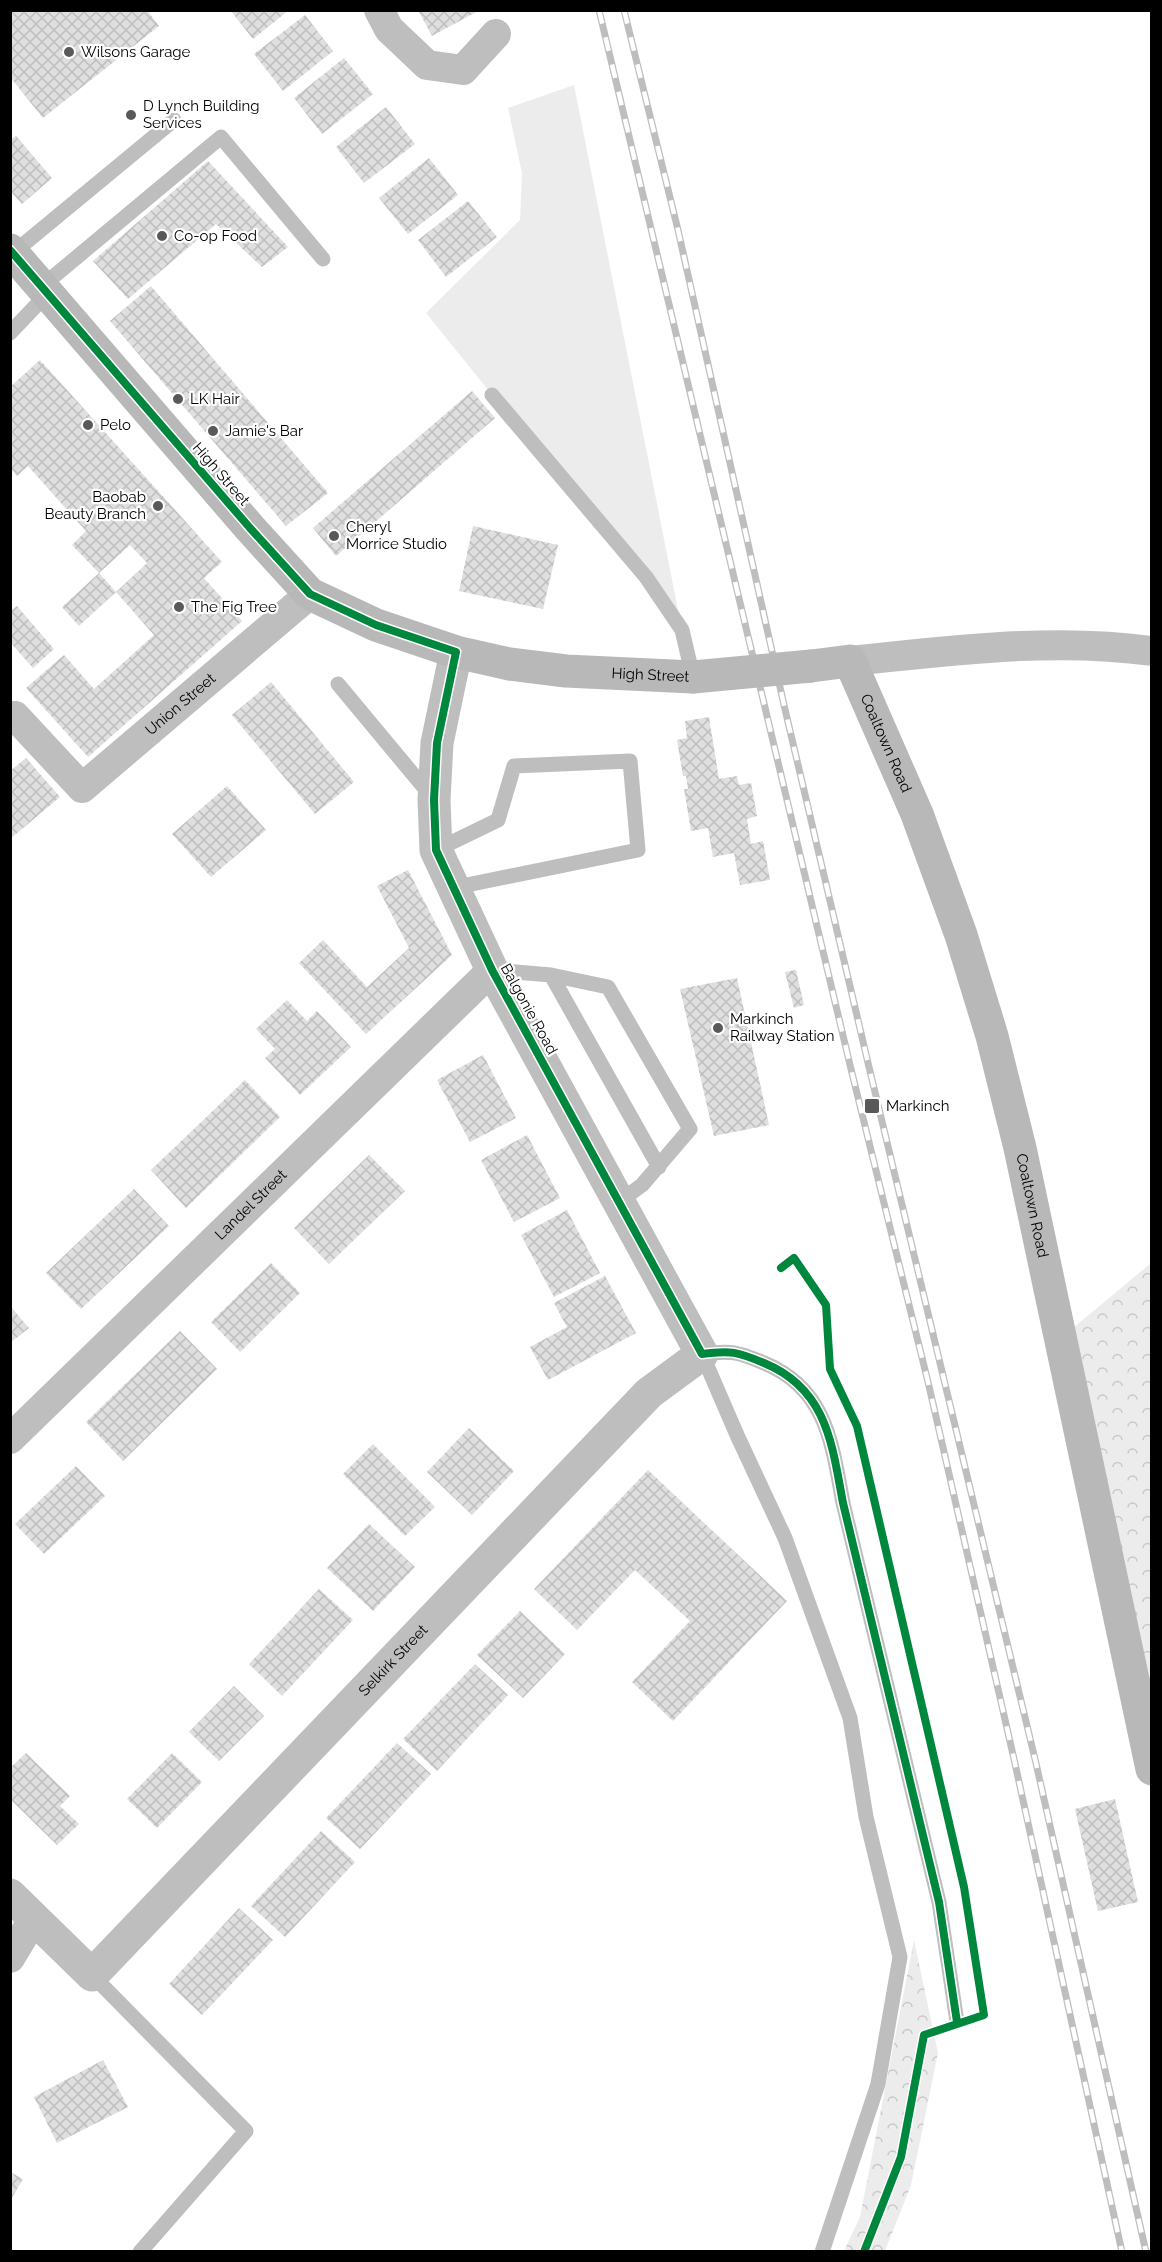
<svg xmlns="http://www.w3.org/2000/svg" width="1162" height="2262" viewBox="0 0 1162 2262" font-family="Raleway,sans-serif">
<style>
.green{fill:#ececec}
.forest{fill:url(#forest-crowns)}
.building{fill:url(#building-cross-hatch)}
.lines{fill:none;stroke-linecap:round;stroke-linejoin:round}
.service{stroke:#bebebe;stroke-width:15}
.minor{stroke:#bebebe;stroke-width:30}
.tertiary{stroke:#bebebe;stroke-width:33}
.secondary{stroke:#b8b8b8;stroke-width:33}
.rail-casing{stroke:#bebebe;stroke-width:7}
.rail{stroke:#fff;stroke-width:4.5;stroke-dasharray:14;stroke-linecap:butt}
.secondary-bridge{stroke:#b8b8b8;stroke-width:33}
.cycleway-casing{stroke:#fff;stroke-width:11}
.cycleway{stroke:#00873e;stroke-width:8}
.poi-dot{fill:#595959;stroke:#fff;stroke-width:2}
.labels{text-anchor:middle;stroke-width:4.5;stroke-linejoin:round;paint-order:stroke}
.poi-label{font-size:15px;fill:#000;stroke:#fff;text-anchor:start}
.street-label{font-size:15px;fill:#000;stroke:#fff}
</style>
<defs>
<pattern id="forest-crowns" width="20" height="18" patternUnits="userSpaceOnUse" patternTransform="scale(1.5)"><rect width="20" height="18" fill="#ececec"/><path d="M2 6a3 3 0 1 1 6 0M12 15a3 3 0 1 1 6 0" fill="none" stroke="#c9c9c9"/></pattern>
<pattern id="building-cross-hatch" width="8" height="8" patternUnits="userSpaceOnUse" patternTransform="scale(1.5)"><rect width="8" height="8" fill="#dfdfdf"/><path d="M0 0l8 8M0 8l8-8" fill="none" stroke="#bebebe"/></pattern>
</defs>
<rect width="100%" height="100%" fill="#fff"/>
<path class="green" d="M 574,85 L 682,630 L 426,313 L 520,220 L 522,173 L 508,108 Z"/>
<path class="forest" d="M 1151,1263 L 1151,1769 L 1061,1338 Z
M 914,1940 L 938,2053 L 911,2185 L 885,2251 L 844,2251 L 860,2217 Z"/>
<path class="building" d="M 10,10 L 147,10 L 159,26 L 43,118 L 10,77 Z
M 230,10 L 289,10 L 253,39 Z
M 418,10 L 480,10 L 432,36 Z
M 305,15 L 333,51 L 283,91 L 254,54 Z
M 344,58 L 373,94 L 322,134 L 294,98 Z
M 386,107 L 415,144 L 364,183 L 336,147 Z
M 16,136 L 52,178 L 22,204 L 10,191 L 10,140 Z
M 429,158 L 458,195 L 408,234 L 379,198 Z
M 208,161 L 288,247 L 262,267 L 216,224 L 128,299 L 93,261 Z
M 468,201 L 497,237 L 446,277 L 418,240 Z
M 151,286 L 328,493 L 286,526 L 110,321 Z
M 40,360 L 222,562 L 204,578 L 242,621 L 88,757 L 26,688 L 64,655 L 94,689 L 154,635 L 116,592 L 147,563 L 130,545 L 99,573 L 72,545 L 86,531 L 28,466 L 17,476 L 10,468 L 10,387 Z
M 472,391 L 495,418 L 336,556 L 313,528 Z
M 473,526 L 558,545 L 543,609 L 459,591 Z
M 99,573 L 116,592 L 79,626 L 62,607 Z
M 17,606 L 54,649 L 33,668 L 10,642 L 10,611 Z
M 271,682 L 354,782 L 315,814 L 232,715 Z
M 709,717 L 719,779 L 737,776 L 739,785 L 751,783 L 757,816 L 747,819 L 751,844 L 763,841 L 770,880 L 740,885 L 734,853 L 713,857 L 708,828 L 691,831 L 684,789 L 688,789 L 686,776 L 683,776 L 677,740 L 687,738 L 685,721 Z
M 26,758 L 60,797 L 10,839 L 10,771 Z
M 227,786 L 266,830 L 211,877 L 172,834 Z
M 408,870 L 452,955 L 366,1034 L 299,963 L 323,940 L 367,987 L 409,948 L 377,886 Z
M 796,970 L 804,1005 L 794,1008 L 785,972 Z
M 737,978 L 769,1125 L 714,1136 L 680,989 Z
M 287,1000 L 307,1021 L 317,1011 L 351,1047 L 300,1095 L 265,1058 L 275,1049 L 256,1029 Z
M 483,1055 L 516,1118 L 470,1142 L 437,1080 Z
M 245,1080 L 280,1117 L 186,1208 L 151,1170 Z
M 527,1135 L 560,1198 L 514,1222 L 481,1160 Z
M 369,1155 L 405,1191 L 329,1264 L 294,1228 Z
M 134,1189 L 169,1226 L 81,1309 L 46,1273 Z
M 567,1210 L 600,1273 L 554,1297 L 521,1235 Z
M 271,1263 L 300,1293 L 240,1352 L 211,1322 Z
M 605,1276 L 636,1333 L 548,1380 L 530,1347 L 567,1327 L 554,1303 Z
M 10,1306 L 29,1328 L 10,1343 Z
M 180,1331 L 217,1369 L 123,1461 L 86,1422 Z
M 469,1428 L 514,1471 L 472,1515 L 427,1472 Z
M 373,1444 L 435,1507 L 405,1536 L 343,1474 Z
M 76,1466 L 105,1496 L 44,1554 L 15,1524 Z
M 648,1470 L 787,1601 L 673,1721 L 632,1682 L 690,1621 L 635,1570 L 577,1630 L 534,1589 Z
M 369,1524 L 415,1567 L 373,1611 L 327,1568 Z
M 319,1589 L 353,1620 L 282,1696 L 249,1664 Z
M 520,1611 L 565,1654 L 523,1698 L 477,1655 Z
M 475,1664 L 508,1695 L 437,1771 L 403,1739 Z
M 234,1686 L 264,1716 L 219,1761 L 189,1732 Z
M 397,1743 L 431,1774 L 360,1849 L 326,1818 Z
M 26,1753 L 70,1796 L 60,1806 L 79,1824 L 57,1845 L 10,1799 L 10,1768 Z
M 172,1753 L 202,1782 L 157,1828 L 127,1799 Z
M 1115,1799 L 1138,1902 L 1098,1911 L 1075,1809 Z
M 321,1831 L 355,1862 L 285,1937 L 251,1906 Z
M 239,1908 L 273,1940 L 202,2015 L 169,1984 Z
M 103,2060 L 128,2107 L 57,2143 L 34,2097 Z
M 10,2172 L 23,2179 L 10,2201 Z"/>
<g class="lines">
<path class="service" d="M 13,253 L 174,120
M 41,287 L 221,137 L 323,259
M 10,333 L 47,294
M 492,395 L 646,577 L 682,630 L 693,677
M 338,684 L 432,797
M 436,850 L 498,820 L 514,766 L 630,761 L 638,850 L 452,888
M 492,970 L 551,975 L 608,987 L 690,1129 L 642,1185 L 620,1201
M 551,975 L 659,1167
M 92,1975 L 246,2131 L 140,2252
M 822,2252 L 878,2084 L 900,1957 L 866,1817 L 850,1718 L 785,1538 L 737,1435 L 702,1354 C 731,1350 738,1352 764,1363 C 827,1389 832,1444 843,1503 L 939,1902 L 957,2022"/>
<g class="minor">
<path d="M 379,10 L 389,29 L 427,65 L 463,70 L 496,34"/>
<path d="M 850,661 C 950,651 1052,637 1152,651"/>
<path id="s1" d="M 10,720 L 15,716 L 82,788 L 310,594"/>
<path id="s2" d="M 10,1439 L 492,970"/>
<path d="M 10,1958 L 34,1918"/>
</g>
<path class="tertiary" id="s3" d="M 10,1895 L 92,1975 L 649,1393 L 702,1354 L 492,970 L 436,850 L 434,800 L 437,743 L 456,652"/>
<g class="secondary">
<path id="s4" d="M 10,250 L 250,528 L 310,594 L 376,625 L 456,652 L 509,664 L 566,671 L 693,677"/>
<path id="s5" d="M 811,666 L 850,661 L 917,814 L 961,935 L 992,1036 L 1020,1148 L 1152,1769"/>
</g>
<defs>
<path id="rail" d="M 599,10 L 851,1069 L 929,1386 L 1014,1759 L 1122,2252
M 624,10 L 678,230 L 784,705 L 869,1067 L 1035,1759 L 1146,2252"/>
</defs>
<use href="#rail" class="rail-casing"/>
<use href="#rail" class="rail"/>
<path class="secondary-bridge" d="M 693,677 L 811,666"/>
<defs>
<path id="cycleway" d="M 10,250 L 250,528 L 310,594 L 376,625 L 456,652 L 437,743 L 434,800 L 436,850 L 492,970 L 702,1354 C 731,1350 738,1352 764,1363 C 827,1389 832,1444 843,1503 L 939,1902 L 957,2022
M 781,1268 L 794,1258 L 826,1305 L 830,1369 L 857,1426 L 964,1887 L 984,2015 L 924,2035 L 901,2157 L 864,2252"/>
</defs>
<use href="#cycleway" class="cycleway-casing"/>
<use href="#cycleway" class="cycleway"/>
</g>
<g class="poi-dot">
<circle cx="69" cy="52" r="6"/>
<circle cx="131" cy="115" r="6"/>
<circle cx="162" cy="236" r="6"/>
<circle cx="178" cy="399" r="6"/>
<circle cx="88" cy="425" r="6"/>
<circle cx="213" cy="431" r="6"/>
<circle cx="158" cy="506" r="6"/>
<circle cx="334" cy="536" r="6"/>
<circle cx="179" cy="607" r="6"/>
<circle cx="718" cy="1028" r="6"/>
<rect x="864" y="1098" width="16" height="16" rx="3"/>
</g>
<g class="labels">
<g class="poi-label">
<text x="81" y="57">Wilsons Garage</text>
<text x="143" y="111">D Lynch Building<tspan x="143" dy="17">Services</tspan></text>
<text x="174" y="241">Co-op Food</text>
<text x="190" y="404">LK Hair</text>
<text x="100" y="430">Pelo</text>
<text x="225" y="436">Jamie's Bar</text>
<text x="146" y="502" text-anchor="end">Baobab<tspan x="146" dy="17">Beauty Branch</tspan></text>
<text x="346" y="532">Cheryl<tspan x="346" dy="17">Morrice Studio</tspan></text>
<text x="191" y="612">The Fig Tree</text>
<text x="730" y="1024">Markinch<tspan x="730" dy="17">Railway Station</tspan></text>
<text x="886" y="1111">Markinch</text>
</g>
<g class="street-label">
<text transform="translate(221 474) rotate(49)" y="5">High Street</text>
<text dy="5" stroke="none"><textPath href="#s4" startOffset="810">High Street</textPath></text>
<text dy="5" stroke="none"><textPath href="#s1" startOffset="234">Union Street</textPath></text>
<text dy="5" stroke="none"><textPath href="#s5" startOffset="129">Coaltown Road</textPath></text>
<text transform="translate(529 1009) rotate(61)" y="5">Balgonie Road</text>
<text dy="5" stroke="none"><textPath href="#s2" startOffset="336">Landel Street</textPath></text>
<text dy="5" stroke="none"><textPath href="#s5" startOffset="615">Coaltown Road</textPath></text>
<text dy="5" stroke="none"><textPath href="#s3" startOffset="550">Selkirk Street</textPath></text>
</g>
</g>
<rect width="1162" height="2262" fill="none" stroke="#000000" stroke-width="24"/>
</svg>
